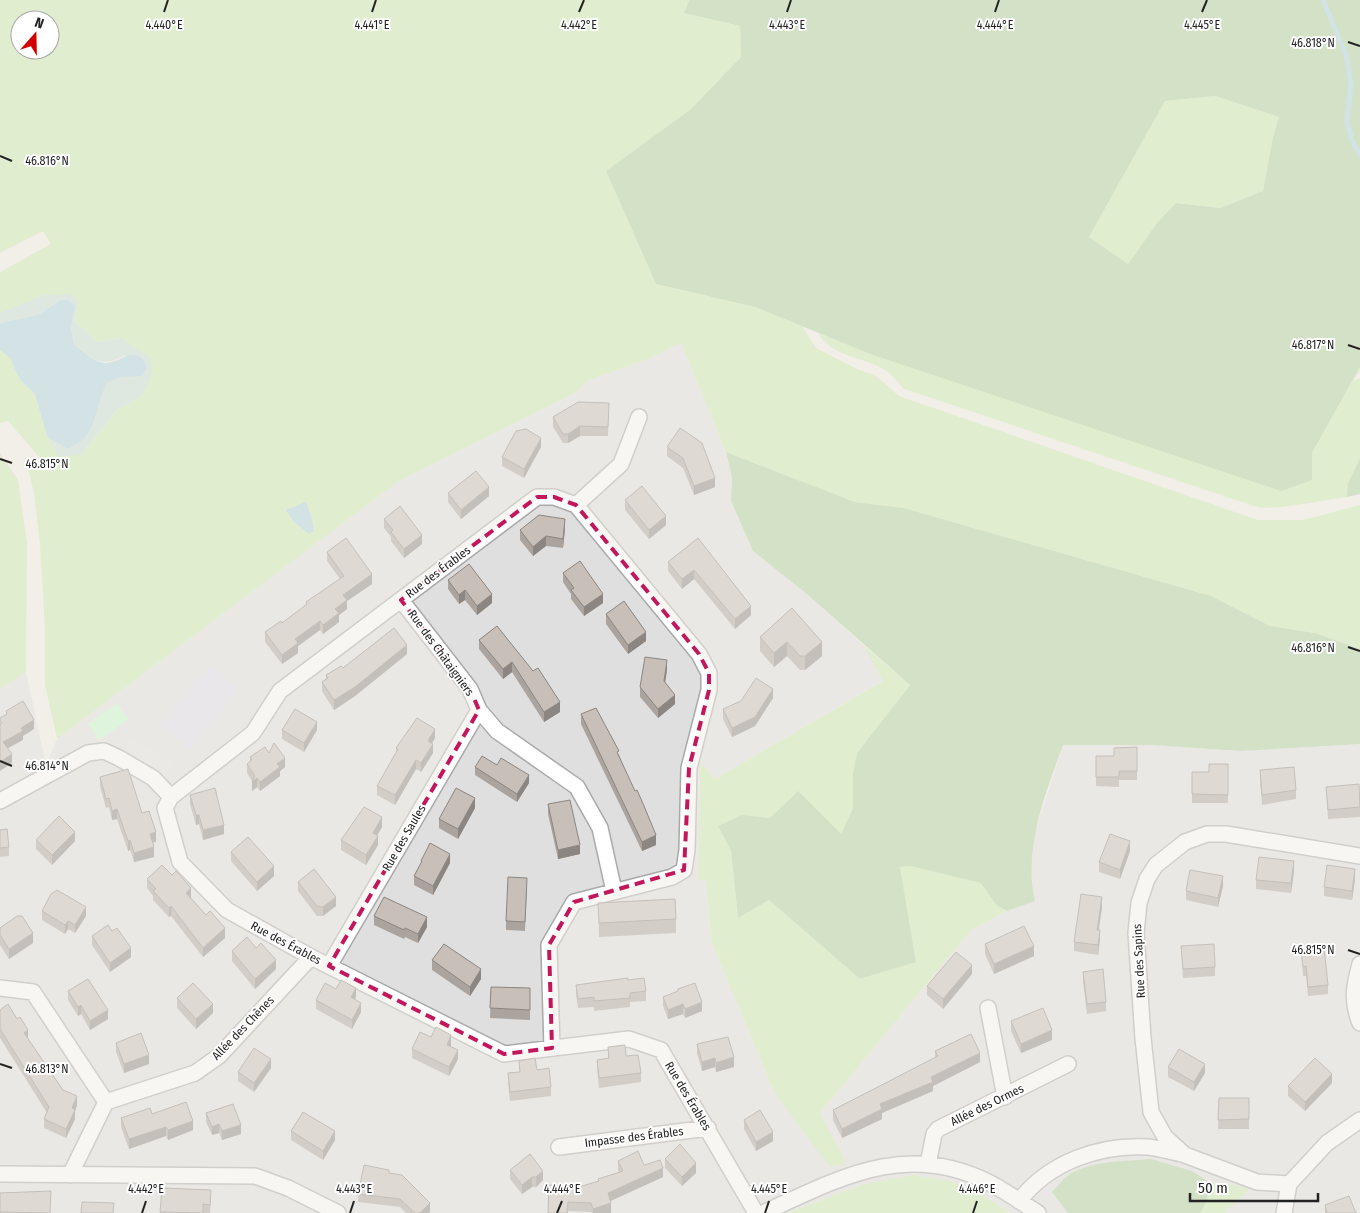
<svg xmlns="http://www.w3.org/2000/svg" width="1360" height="1213" viewBox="0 0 1360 1213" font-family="'Fira Sans Condensed',sans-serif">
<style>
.residential{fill:#e0dfdf}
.grass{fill:#cdebb0;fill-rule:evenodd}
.forest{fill:#add19e;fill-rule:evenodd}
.wetland{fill:#c6e0d4}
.park{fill:#c8facc}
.parking{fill:#e2e2e2}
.plaza{fill:#dddde8}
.water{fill:#aad3df}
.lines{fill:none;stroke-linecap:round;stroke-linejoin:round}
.stream{stroke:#aad3df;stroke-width:5}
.minor-casing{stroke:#a9a9a9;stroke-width:18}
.minor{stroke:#fff;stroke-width:15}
.wall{fill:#aba49e}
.shaded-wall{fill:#8b8681}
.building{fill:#c7bfb8;stroke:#8b8681}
.marked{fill:none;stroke:#c2185b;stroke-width:4;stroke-dasharray:10 6;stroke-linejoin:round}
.ticks{fill:none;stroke:#222;stroke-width:2}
.labels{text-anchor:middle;stroke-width:4;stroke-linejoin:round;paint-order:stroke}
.street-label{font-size:12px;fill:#222;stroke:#fff}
.ticks-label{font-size:12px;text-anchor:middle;fill:#222;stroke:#fff;stroke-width:4;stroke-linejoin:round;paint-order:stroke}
</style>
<rect width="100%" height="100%" fill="#f2efe9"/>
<path class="residential" d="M 681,343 L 726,452 L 732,477 L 731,501 L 753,551 L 808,595 L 863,645 L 884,680 L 715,779 L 700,763 L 698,881 L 706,879 L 711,941 L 775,1094 L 845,1163 L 820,1113 L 971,930 L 1007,911 L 1034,901 L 1031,864 L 1032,842 L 1063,745 L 1152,745 L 1240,751 L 1360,744 L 1360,1213 L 1010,1213 L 989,1199 L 861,1185 L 788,1213 L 0,1213 L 0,689 L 26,672 L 46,765 L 57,739 L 399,481 L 575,393 L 587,381 L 648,359 Z"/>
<path class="grass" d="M 0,0 L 689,0 L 684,13 L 740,26 L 741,57 L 691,109 L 606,171 L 656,284 L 755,307 L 802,326 L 816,348 L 859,370 L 875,375 L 899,396 L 1258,520 L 1303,520 L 1360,505 L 1360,649 L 1315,633 L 1270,626 L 1211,596 L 904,508 L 855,502 L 726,452 L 681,343 L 648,359 L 587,381 L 575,393 L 399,481 L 57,739 L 45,685 L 45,630 L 40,545 L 34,493 L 27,465 L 52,472 L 8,421 L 0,423 L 0,350 L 10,358 L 20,380 L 35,394 L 41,411 L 81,455 L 117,410 L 142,395 L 120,338 L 98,342 L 75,322 L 78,301 L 45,295 L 0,314 L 0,272 L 51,244 L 43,231 L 0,253 ZM 20,20 L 50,20 L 50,50 L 20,50 Z
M 1215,96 L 1279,117 L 1273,137 L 1263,191 L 1220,208 L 1176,203 L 1157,223 L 1128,264 L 1089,237 L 1165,101 Z
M 818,333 L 870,354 L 1312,480 L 1312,453 L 1360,367 L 1360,371 L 1354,380 L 1360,378 L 1360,458 L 1348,483 L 1347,497 C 1317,501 1289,508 1260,508 L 904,389 C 898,383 892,374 885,370 C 864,357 830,356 818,333 Z
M 0,453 L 18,480 L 27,543 L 26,672 L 0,689 Z
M 863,645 L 910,685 L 857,753 L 853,774 L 853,808 L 841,834 L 770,818 L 742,816 L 718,826 L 731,851 L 738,918 L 769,900 L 860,979 L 916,962 L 900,867 L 910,866 L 981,883 L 996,905 L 1007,911 L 971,930 L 820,1113 L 846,1163 L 830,1167 L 775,1094 L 711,941 L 706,879 L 698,881 L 700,762 L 715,779 L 883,681 Z
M 913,1175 L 952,1181 L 989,1199 L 1010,1213 L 788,1213 L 861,1185 Z
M 1209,1182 L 1251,1188 L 1224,1213 L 1200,1213 L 1207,1200 Z"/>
<path class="forest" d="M 689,0 L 1360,0 L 1360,367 L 1312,453 L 1312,480 L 1281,491 L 870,354 L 755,307 L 656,284 L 606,171 L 691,109 L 741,57 L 740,26 L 684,13 ZM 1215,96 L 1279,117 L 1273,137 L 1263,191 L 1220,208 L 1176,203 L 1157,223 L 1128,264 L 1089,237 L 1165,101 Z
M 726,452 L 855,502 L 904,508 L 1211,596 L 1270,626 L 1315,633 L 1360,649 L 1360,744 L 1240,751 L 1152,745 L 1063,745 C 1045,795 1023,848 1035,901 L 1007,911 L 996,905 L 981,883 L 910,866 L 900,867 L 916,962 L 860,979 L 769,900 L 738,918 L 731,851 L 718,826 L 742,815 L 770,818 L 798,791 L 841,834 L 853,808 L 853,774 L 857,753 L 910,685 L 808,595 L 753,551 L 731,501 L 732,477 Z
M 1360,458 L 1360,494 L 1347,497 L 1348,483 Z
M 1151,1159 L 1192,1171 L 1209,1182 L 1207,1200 L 1200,1213 L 1068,1213 L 1052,1192 C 1057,1187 1062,1180 1069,1175 C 1088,1161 1128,1161 1151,1159 Z"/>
<path class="wetland" d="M 72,294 L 78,301 L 75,322 L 98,342 L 120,338 L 151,358 L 151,376 L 142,395 L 117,410 L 81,455 L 59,457 L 47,436 L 67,449 L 107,383 L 118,378 L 142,376 L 124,355 C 103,370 91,358 74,344 L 71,327 L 75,306 L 60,300 L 38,315 L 0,323 L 0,314 L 4,311 L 45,295 Z"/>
<path class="park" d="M 117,703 L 129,719 L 99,740 L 88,724 Z"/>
<path class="parking" d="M 132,738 L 173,764 L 164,778 L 123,752 Z"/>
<path class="plaza" d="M 210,665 L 239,689 L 190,750 L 160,724 Z"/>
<path class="water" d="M 60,300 L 69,300 L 75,306 L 71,327 L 74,344 C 82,351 93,361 104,363 C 119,365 138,341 147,368 L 142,376 L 118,378 L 107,383 C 93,409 100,435 67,449 L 47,436 L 35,394 L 20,380 L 10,358 L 0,350 L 0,323 L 38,315 Z
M 306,502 L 312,519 L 314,531 L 309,534 L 293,521 L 286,510 Z"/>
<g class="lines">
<path class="stream" d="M 1323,0 L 1346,55 L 1351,83 L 1347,122 L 1353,143 L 1360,154"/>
<defs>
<path id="minor" d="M 576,505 L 621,464 L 639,417
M 401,600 L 470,689 L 479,710 L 497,731 L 577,787 L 600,828 L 614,891
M 0,801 L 88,753 L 104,751 L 119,758 L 153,778 L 171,797
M 1360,964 C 1354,986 1351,1001 1360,1023
M 329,966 L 479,710
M 0,988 L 33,992 L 106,1102 L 70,1175
M 988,1008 L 1005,1097
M 552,1048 L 549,945 L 574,902 L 672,877 L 684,870 L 687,850 L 689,768 L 709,690 L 709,673 L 699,654 L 576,505 L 554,497 L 537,497 L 280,691 L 253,733 L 171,797 L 165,808 L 180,862 L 227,910 L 311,957 L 504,1054 L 629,1039 L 661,1050 L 756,1213
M 106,1102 L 195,1073 L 219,1056 L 311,957
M 559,1147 L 708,1128
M 928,1164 L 934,1134 L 938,1129 L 1068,1064
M 0,1174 L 255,1176 L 288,1188 L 338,1213
M 1289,1184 L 1257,1182 L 1185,1155 L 1165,1137 L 1151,1112 L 1143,1038 L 1136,933 L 1139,903 L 1147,879 L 1156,865 L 1185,842 L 1207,834 L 1226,834 L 1360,856
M 1289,1184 L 1327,1143 L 1360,1120
M 1019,1201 C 1049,1162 1100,1144 1148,1147 C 1159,1148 1171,1152 1182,1154
M 763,1213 C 840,1178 906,1140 990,1183 C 1007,1192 1022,1203 1038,1213
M 1284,1213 L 1289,1184"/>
</defs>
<use href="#minor" class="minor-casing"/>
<use href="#minor" class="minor"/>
</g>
<path class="wall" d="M 609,403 L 608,436 L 580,436 L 568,443 L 563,443 L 553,427 L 553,417 Z
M 541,447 L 524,478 L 502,466 L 502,457 Z
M 667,447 L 715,478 L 715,487 L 694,495 L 683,468 L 667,456 Z
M 448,493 L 489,496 L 461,519 L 448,502 Z
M 625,500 L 666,525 L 649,539 L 625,510 Z
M 384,519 L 422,544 L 404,558 L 391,541 L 391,537 L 384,528 Z
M 565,528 L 563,548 L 546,546 L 533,556 L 520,540 L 520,530 Z
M 698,538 L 751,615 L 735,629 L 694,579 L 682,589 L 668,571 L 668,562 Z
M 327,552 L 372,584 L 347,601 L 347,609 L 339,615 L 339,622 L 323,634 L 320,630 L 298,646 L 298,653 L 282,664 L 265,642 L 265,632 L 282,623 L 306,605 L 306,602 L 340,579 L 327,561 Z
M 563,573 L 603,603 L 584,616 L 571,599 L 571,594 L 563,582 Z
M 448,580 L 492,603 L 477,615 L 465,600 L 459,604 L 448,589 Z
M 792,608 L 822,656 L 805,670 L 800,670 L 787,656 L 774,667 L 760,651 L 760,637 Z
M 606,614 L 646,641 L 628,654 L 606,624 Z
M 497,626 L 560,712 L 544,722 L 512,672 L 503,679 L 479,649 L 479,640 Z
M 407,654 L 355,696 L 334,710 L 322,691 L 322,682 L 326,679 L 326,675 L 343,668 Z
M 667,670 L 665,682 L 675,704 L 658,718 L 640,697 L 640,687 Z
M 773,698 L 755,726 L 732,737 L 723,719 L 723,709 Z
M 581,714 L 619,755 L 656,845 L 642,851 L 581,724 Z
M 282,730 L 317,730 L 304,752 L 282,739 Z
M 435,738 L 432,743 L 433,753 L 421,772 L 416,769 L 395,805 L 377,795 L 377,786 L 396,753 L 396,748 Z
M 1137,747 L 1137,780 L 1119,780 L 1119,787 L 1096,786 L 1096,756 L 1114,756 Z
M 269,753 L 285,767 L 280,771 L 280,776 L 260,791 L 257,787 L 252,791 L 252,781 L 247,773 L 247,764 L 250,762 L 250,757 Z
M 1228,764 L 1228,803 L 1192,803 L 1192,772 L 1209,772 Z
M 497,765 L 529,783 L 517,802 L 475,775 L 475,767 Z
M 1260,770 L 1296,790 L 1296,799 L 1262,805 L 1260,779 Z
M 100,777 L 142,813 L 156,842 L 153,842 L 154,857 L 134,862 L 130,850 L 128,851 L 117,819 L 112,820 L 109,807 L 106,808 L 100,786 Z
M 1326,787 L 1360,794 L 1360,817 L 1328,819 Z
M 190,795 L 224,834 L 203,840 L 199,824 L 196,825 L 190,804 Z
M 548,804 L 580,854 L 558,859 L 548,814 Z
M 475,808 L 458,839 L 439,828 L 439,819 Z
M 382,827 L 377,835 L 378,845 L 366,865 L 341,850 L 341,840 Z
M 0,830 L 9,847 L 9,856 L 0,857 Z
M 36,840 L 75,841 L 52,865 L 36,849 Z
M 1130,851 L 1120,879 L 1099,872 L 1099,862 Z
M 231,852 L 274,876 L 257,891 L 231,861 Z
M 421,861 L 450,863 L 433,895 L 414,885 L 414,876 L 421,864 Z
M 1294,871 L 1291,893 L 1256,889 L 1256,880 Z
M 147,879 L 191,898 L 225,938 L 203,957 L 171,916 L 169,917 L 153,900 L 153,896 L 147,888 Z
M 1355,879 L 1352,900 L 1324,896 L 1324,887 Z
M 298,882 L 336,906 L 323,916 L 317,916 L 298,891 Z
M 1223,886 L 1218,907 L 1186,900 L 1186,891 Z
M 527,887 L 525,931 L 506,930 L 506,921 Z
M 598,903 L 676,919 L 676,933 L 599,937 Z
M 1102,907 L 1099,930 L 1100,939 L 1098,955 L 1074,951 L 1074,942 Z
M 42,911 L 86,916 L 75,933 L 68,929 L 65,934 L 42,920 Z
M 374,916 L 427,927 L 418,943 L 405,937 L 404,939 L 374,925 Z
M 0,928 L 33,943 L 9,959 L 0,945 Z
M 112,931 L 131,957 L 110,972 L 92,945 L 92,936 Z
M 985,944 L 1034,956 L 994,974 L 985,954 Z
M 1181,946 L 1215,967 L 1215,976 L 1183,978 Z
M 1301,950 L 1328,985 L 1328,994 L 1308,996 L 1306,976 L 1303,976 Z
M 232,951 L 276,969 L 255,989 L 232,961 Z
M 432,960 L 481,979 L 470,996 L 432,970 Z
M 1083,972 L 1106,1002 L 1106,1011 L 1087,1014 L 1083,981 Z
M 972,974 L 943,1009 L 927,995 L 927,986 Z
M 628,980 L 646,991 L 646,1001 L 630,1002 L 630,1007 L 594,1011 L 594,1007 L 578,1008 L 576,994 L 576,985 Z
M 491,987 L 530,988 L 530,1020 L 490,1018 Z
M 336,989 L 356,997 L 354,999 L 361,1012 L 352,1029 L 316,1009 L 316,1000 Z
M 678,989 L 702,1011 L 685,1018 L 683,1014 L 668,1019 L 663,1006 L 663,997 L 678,992 Z
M 68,991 L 108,1019 L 90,1030 L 81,1014 L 78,1016 L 68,1000 Z
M 177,998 L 213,1013 L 196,1029 L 177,1008 Z
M 0,1010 L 28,1039 L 63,1090 L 77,1105 L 75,1111 L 75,1119 L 66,1138 L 44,1128 L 44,1119 L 47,1113 L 0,1038 Z
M 1011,1021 L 1052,1040 L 1021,1053 L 1011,1031 Z
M 431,1037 L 451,1045 L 450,1047 L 458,1059 L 449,1076 L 412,1058 L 412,1049 Z
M 116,1043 L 149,1064 L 124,1073 L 116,1052 Z
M 697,1044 L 734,1067 L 716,1072 L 715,1067 L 702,1071 L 697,1053 Z
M 608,1047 L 626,1056 L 641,1073 L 641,1082 L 599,1088 L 597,1069 L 597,1060 L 608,1058 Z
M 935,1051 L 980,1062 L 933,1086 L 933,1091 L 882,1113 L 882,1119 L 842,1138 L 833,1120 L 833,1110 L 935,1058 Z
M 519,1061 L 537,1070 L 551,1087 L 551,1096 L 510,1101 L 508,1083 L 508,1073 L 519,1072 Z
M 1168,1067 L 1205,1073 L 1194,1091 L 1168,1077 Z
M 271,1068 L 254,1092 L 238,1081 L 238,1072 Z
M 1332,1083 L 1305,1111 L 1288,1096 L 1288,1086 Z
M 1219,1098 L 1249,1098 L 1249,1129 L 1218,1129 Z
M 206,1113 L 241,1134 L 222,1140 L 219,1133 L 212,1135 L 206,1122 Z
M 152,1114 L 193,1130 L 168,1140 L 166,1136 L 129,1149 L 121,1127 L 121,1118 Z
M 744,1120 L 773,1141 L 756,1151 L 744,1129 Z
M 291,1131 L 335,1140 L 323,1160 L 291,1140 Z
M 530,1154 L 543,1180 L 536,1187 L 532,1187 L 522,1194 L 510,1179 L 510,1170 Z
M 665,1159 L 696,1173 L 682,1186 L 665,1168 Z
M 618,1161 L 644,1165 L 663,1177 L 611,1201 L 611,1213 L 592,1213 L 591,1212 L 568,1211 L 568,1213 L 548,1213 L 549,1185 L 582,1186 L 598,1181 L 619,1172 L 618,1170 Z
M 389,1173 L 430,1212 L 428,1213 L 406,1213 L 400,1207 L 358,1202 L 358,1194 Z
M 162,1188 L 211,1199 L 210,1213 L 160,1213 Z
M 0,1193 L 50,1213 L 0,1213 Z
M 1325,1205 L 1356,1213 L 1325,1213 Z"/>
<path class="shaded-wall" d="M 580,426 L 580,436 L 568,443 L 568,434 Z
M 541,438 L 541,447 L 524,478 L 524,469 Z
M 715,478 L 715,487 L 694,495 L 694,486 Z
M 489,487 L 489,496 L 461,519 L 461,510 Z
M 666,516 L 666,525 L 649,539 L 649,530 Z
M 565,519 L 565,528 L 563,548 L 563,539 Z
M 422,535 L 422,544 L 404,558 L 404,549 Z
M 546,536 L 546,546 L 533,556 L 533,547 Z
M 694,570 L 694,579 L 682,589 L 682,579 Z
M 372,574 L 372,584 L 347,601 L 347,609 L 339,615 L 339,622 L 323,634 L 323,625 L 343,595 Z
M 465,590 L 465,600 L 459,604 L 459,595 Z
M 492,594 L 492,603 L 477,615 L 477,606 Z
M 603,594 L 603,603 L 584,616 L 584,607 Z
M 751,606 L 751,615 L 735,629 L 735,619 Z
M 320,621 L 320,630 L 298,646 L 298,653 L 282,664 L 282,655 L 295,639 Z
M 646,632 L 646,641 L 628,654 L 628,645 Z
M 787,642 L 787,656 L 774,667 L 774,653 Z
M 822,642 L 822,656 L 805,670 L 805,656 Z
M 407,645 L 407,654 L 355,696 L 334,710 L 334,700 Z
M 667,660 L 667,670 L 664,690 L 664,681 Z
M 512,662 L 512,672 L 503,679 L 503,669 Z
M 773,689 L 773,698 L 755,726 L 732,737 L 732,728 Z
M 675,695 L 675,704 L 658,718 L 658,709 Z
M 560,702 L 560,712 L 544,722 L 544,712 Z
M 34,720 L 34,729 L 23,736 L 23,740 L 3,751 L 3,742 L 21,728 Z
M 317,722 L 317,730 L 304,752 L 304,743 Z
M 435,729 L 435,738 L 428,750 L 428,741 Z
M 433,744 L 433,753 L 421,772 L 421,763 Z
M 12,754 L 12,763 L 0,771 L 0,762 Z
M 285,758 L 285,767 L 280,771 L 280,776 L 260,791 L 260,782 L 277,764 Z
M 416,760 L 416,769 L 395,805 L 395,795 Z
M 529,775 L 529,783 L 517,802 L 517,794 Z
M 257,778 L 257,787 L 252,791 L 252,782 Z
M 475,798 L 475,808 L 458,839 L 458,829 Z
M 117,809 L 117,819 L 112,820 L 112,811 Z
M 196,815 L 199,815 L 199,824 L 196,825 Z
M 382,817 L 382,827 L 373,842 L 373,833 Z
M 224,825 L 224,834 L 203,840 L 203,830 Z
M 75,832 L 75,841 L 52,865 L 52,855 Z
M 156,832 L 156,842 L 150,843 L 150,834 Z
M 656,835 L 656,845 L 642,851 L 642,842 Z
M 378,836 L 378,845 L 366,865 L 366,855 Z
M 130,840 L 130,850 L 128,851 L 128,841 Z
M 1130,841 L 1130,851 L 1120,879 L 1120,870 Z
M 580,845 L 580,854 L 558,859 L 558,850 Z
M 154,847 L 154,857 L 134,862 L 134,853 Z
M 450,854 L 450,863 L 433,895 L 433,886 Z
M 1294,861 L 1294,871 L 1291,893 L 1291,883 Z
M 274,866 L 274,876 L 257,891 L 257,882 Z
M 1355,869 L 1355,879 L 1352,900 L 1352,891 Z
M 1223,876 L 1223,886 L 1218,907 L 1218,898 Z
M 191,888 L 191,898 L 186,902 L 186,893 Z
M 336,897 L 336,906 L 323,916 L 323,907 Z
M 1102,897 L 1102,907 L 1097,939 L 1097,930 Z
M 171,906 L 171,916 L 169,917 L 169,908 Z
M 86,907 L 86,916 L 75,933 L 75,925 Z
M 427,917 L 427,927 L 418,943 L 418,934 Z
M 68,921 L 68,929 L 65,934 L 65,925 Z
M 225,928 L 225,938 L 203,957 L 203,948 Z
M 1100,930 L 1100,939 L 1098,955 L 1098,945 Z
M 33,933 L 33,943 L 9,959 L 9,949 Z
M 1034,946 L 1034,956 L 994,974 L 994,964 Z
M 131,948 L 131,957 L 110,972 L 110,963 Z
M 276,960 L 276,969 L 255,989 L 255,979 Z
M 972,965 L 972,974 L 943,1009 L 943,999 Z
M 481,969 L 481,979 L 470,996 L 470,987 Z
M 356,988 L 356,997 L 351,1007 L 351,997 Z
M 702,1002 L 702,1011 L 685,1018 L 685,1009 Z
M 361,1003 L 361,1012 L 352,1029 L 352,1020 Z
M 213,1004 L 213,1013 L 196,1029 L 196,1019 Z
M 683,1004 L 683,1014 L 668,1019 L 668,1010 Z
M 81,1005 L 81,1014 L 78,1016 L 78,1007 Z
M 108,1010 L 108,1019 L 90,1030 L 90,1021 Z
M 28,1030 L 28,1039 L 24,1033 Z
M 1052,1030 L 1052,1040 L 1021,1053 L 1021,1044 Z
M 451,1035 L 451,1045 L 447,1054 L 447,1045 Z
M 458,1050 L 458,1059 L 449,1076 L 449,1067 Z
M 980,1053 L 980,1062 L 933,1086 L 933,1091 L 882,1113 L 882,1119 L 842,1138 L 842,1129 L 880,1104 L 931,1077 Z
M 149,1055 L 149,1064 L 124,1073 L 124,1064 Z
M 734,1057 L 734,1067 L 716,1072 L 716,1063 Z
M 715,1058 L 715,1067 L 702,1071 L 702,1062 Z
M 271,1059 L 271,1068 L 254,1092 L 254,1083 Z
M 1205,1064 L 1205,1073 L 1194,1091 L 1194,1082 Z
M 1332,1074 L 1332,1083 L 1305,1111 L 1305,1102 Z
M 77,1096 L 77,1105 L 75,1111 L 75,1119 L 66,1138 L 66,1129 L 72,1108 Z
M 193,1121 L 193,1130 L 168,1140 L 168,1130 Z
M 219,1124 L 219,1133 L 212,1135 L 212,1127 Z
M 241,1125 L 241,1134 L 222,1140 L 222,1131 Z
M 166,1127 L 166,1136 L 129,1149 L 129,1139 Z
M 335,1131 L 335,1140 L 323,1160 L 323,1151 Z
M 773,1132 L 773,1141 L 756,1151 L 756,1142 Z
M 696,1163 L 696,1173 L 682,1186 L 682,1177 Z
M 663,1168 L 663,1177 L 608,1202 L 608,1193 Z
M 543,1171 L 543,1180 L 536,1187 L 536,1177 Z
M 532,1177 L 532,1187 L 522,1194 L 522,1185 Z
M 430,1203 L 430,1212 L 428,1213 L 420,1213 Z
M 611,1203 L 611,1213 L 593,1213 L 593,1209 Z"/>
<path class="building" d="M 578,402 L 609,403 L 608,427 L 580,426 L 568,434 L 563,434 L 553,417 Z
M 680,428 L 702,443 L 715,478 L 694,486 L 683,458 L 667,447 Z
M 526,429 L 541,438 L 524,469 L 502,457 L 516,431 Z
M 476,471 L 489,487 L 461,510 L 448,493 Z
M 642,486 L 666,516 L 649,530 L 625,500 Z
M 400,506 L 422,535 L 404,549 L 391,532 L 393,530 L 384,519 Z
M 539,515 L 565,519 L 563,539 L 546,536 L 533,547 L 520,530 Z
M 346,538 L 372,574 L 343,595 L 347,600 L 335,609 L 339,613 L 323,625 L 320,621 L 295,639 L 298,643 L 282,655 L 265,632 L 281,621 L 282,623 L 307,604 L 306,602 L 344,576 L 327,552 Z
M 698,538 L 751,606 L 735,619 L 694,570 L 682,579 L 668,562 Z
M 580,561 L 603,594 L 584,607 L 571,590 L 574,588 L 563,573 Z
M 469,564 L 492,594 L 477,606 L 465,590 L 459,595 L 448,580 Z
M 624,601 L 646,632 L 628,645 L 606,614 Z
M 792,608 L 822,642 L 805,656 L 800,656 L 787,642 L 774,653 L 760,637 Z
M 497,626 L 533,671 L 538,668 L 560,702 L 544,712 L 512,662 L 503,669 L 479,640 Z
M 394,628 L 407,645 L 355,687 L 334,700 L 322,682 L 328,678 L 326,675 L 341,666 L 343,668 Z
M 645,657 L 667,660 L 664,681 L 675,695 L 658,709 L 640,687 Z
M 756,678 L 773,689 L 755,717 L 732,728 L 723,709 L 741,701 Z
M 23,701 L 34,720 L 21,728 L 23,731 L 3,742 L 12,754 L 0,762 L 0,724 L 2,723 L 0,721 L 0,718 L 7,714 L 6,711 Z
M 596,708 L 619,751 L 617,752 L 635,791 L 637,790 L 644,806 L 656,835 L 642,842 L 581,714 Z
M 295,709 L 317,722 L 304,743 L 282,730 Z
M 417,718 L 435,729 L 428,741 L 433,744 L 421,763 L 416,760 L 395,795 L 377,786 L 398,749 L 396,748 Z
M 274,743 L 285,758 L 277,764 L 280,767 L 260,782 L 257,778 L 252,782 L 255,776 L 247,764 L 252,760 L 250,757 L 265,747 L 269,753 Z
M 1137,747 L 1137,771 L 1119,771 L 1119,777 L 1096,777 L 1096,756 L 1114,756 L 1114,748 Z
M 482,756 L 497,765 L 501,758 L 529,775 L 517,794 L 475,767 Z
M 1209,764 L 1228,764 L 1228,795 L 1192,794 L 1192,772 L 1209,772 Z
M 1294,767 L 1296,790 L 1262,795 L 1260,770 Z
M 128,769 L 142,813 L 149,811 L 156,832 L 150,834 L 154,847 L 134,853 L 130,840 L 128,841 L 117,809 L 112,811 L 109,798 L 106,799 L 100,777 Z
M 1359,784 L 1360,807 L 1328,810 L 1326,787 Z
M 215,788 L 224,825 L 203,830 L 199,815 L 196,815 L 190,795 Z
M 456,788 L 475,798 L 458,829 L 439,819 Z
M 570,800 L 580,845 L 558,850 L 548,804 Z
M 364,807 L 382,817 L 373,833 L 378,836 L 366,855 L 341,840 Z
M 59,816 L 75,832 L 52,855 L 36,840 Z
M 7,829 L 9,847 L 0,848 L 0,830 Z
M 1110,834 L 1130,841 L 1120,870 L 1099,862 Z
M 248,837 L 274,866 L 257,882 L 231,852 Z
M 430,843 L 450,854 L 433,886 L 414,876 L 422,861 L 421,861 Z
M 1259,857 L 1294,861 L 1291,883 L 1256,880 Z
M 162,865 L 172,875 L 176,871 L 191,888 L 186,893 L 206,915 L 210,911 L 225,928 L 203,948 L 171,906 L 169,908 L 153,891 L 156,889 L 147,879 Z
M 1327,865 L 1355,869 L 1352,891 L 1324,887 Z
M 314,869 L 336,897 L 323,907 L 317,906 L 298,882 Z
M 1190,870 L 1223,876 L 1218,898 L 1186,891 Z
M 508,877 L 527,878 L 525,922 L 506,921 Z
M 57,890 L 86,907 L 75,925 L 68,921 L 65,925 L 42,911 L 51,894 Z
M 1081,894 L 1102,897 L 1097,930 L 1100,930 L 1098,945 L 1074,942 Z
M 384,897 L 427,917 L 418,934 L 405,928 L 404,930 L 374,916 Z
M 675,899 L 676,919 L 599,923 L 598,903 Z
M 17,916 L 22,916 L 33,933 L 9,949 L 0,935 L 0,928 Z
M 108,925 L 112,931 L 117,928 L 131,948 L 110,963 L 92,936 Z
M 1024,926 L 1034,946 L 994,964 L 985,944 Z
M 247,937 L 256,948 L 261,943 L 276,960 L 255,979 L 232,951 Z
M 444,944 L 481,969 L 470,987 L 432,960 Z
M 1214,944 L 1215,967 L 1183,969 L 1181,946 Z
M 1324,947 L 1328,985 L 1308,987 L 1306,966 L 1303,967 L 1301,950 Z
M 956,952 L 972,965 L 943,999 L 927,986 Z
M 1103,969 L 1106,1002 L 1087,1004 L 1083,972 Z
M 628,978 L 628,980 L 644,978 L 646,991 L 630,993 L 630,998 L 594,1001 L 594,997 L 578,999 L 576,985 Z
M 88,979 L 108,1010 L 90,1021 L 81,1005 L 78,1007 L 68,991 Z
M 341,980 L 356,988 L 351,997 L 361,1003 L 352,1020 L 316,1000 L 325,983 L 336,989 Z
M 193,983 L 213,1004 L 196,1019 L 177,998 Z
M 695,983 L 702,1002 L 685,1009 L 683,1004 L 668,1010 L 663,997 L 678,991 L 678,989 Z
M 491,987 L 530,988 L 530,1010 L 490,1008 Z
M 8,1004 L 17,1019 L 20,1017 L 28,1030 L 24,1033 L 63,1090 L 77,1096 L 72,1108 L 75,1110 L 66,1129 L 44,1119 L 49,1107 L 0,1029 L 0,1010 Z
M 1043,1008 L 1052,1030 L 1021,1044 L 1011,1021 Z
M 436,1027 L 451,1035 L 447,1045 L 458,1050 L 449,1067 L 412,1049 L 420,1032 L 431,1037 Z
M 141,1033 L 149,1055 L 124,1064 L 116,1043 Z
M 971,1034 L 980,1053 L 931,1077 L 933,1082 L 880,1104 L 882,1109 L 842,1129 L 833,1110 L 938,1056 L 935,1051 Z
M 728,1037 L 734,1057 L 716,1063 L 715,1058 L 702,1062 L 697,1044 Z
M 625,1045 L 626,1056 L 638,1055 L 641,1073 L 599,1078 L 597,1060 L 609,1058 L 608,1047 Z
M 254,1048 L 271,1059 L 254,1083 L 238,1072 Z
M 1179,1049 L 1205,1064 L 1194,1082 L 1168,1067 Z
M 535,1058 L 537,1070 L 549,1068 L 551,1087 L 510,1092 L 508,1073 L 520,1072 L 519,1061 Z
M 1315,1058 L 1332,1074 L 1305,1102 L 1288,1086 Z
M 1219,1098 L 1249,1098 L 1249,1119 L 1218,1120 Z
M 186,1102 L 193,1121 L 168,1130 L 166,1127 L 129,1139 L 121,1118 L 150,1108 L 152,1114 Z
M 233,1104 L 241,1125 L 222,1131 L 219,1124 L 212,1127 L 206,1113 Z
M 760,1110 L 773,1132 L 756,1142 L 744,1120 Z
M 303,1112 L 335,1131 L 323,1151 L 291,1131 Z
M 680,1144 L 696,1163 L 682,1177 L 665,1159 Z
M 638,1151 L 644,1165 L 660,1160 L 663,1168 L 608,1193 L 611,1203 L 593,1209 L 591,1203 L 568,1202 L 567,1213 L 548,1213 L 549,1185 L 582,1186 L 599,1181 L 598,1179 L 623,1171 L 618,1161 Z
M 530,1154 L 543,1171 L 536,1177 L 532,1177 L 522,1185 L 510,1170 Z
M 364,1165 L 389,1170 L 389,1173 L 402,1175 L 430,1203 L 420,1213 L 415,1213 L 400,1199 L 358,1194 Z
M 162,1188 L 211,1190 L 210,1205 L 203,1204 L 203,1213 L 160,1212 Z
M 51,1191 L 50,1213 L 0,1212 L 0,1193 Z
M 1349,1196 L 1356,1213 L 1327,1213 L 1325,1205 Z
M 82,1202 L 114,1203 L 113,1213 L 81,1213 Z"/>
<path d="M0 0H1360V1213H0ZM 537,497 L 554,497 L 576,505 L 699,654 L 709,673 L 709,690 L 689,768 L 684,870 L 574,902 L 549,945 L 552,1048 L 504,1054 L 329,966 L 479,710 L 470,689 L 401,600 Z" fill="#f2efe9" fill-opacity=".55" fill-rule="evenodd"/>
<path class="marked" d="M 537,497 L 554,497 L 576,505 L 699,654 L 709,673 L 709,690 L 689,768 L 684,870 L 574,902 L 549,945 L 552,1048 L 504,1054 L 329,966 L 479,710 L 470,689 L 401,600 Z"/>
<path class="ticks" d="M 164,12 L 168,0M 372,12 L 376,0M 579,12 L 584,0M 787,12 L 791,0M 995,12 L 999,0M 1202,12 L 1207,0M 1348,42 L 1360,46M 0,156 L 12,161M 1348,345 L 1360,349M 0,459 L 12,463M 1348,647 L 1360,651M 0,761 L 12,766M 1348,950 L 1360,954M 0,1064 L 12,1068M 142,1213 L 146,1201M 350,1213 L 354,1201M 557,1213 L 562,1201M 765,1213 L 769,1201M 973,1213 L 977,1201"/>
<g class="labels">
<g class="street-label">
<text transform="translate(438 572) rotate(-37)" y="4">Rue des Érables</text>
<text transform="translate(441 653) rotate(54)" y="4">Rue des Châtaigniers</text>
<text transform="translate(404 838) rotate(-60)" y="4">Rue des Saules</text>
<text transform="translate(286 943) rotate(28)" y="4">Rue des Érables</text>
<text transform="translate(1139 961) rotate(-93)" y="4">Rue des Sapins</text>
<text transform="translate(243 1028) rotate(-46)" y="4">Allée des Chênes</text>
<text transform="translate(688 1096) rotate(59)" y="4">Rue des Érables</text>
<text transform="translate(987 1105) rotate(-26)" y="4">Allée des Ormes</text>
<text transform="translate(634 1137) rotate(-7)" y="4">Impasse des Érables</text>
</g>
</g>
<g class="ticks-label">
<text x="164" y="29">4.440°E</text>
<text x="372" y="29">4.441°E</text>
<text x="579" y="29">4.442°E</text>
<text x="787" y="29">4.443°E</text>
<text x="995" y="29">4.444°E</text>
<text x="1202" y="29">4.445°E</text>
<text x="1313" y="47">46.818°N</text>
<text x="47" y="165">46.816°N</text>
<text x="1313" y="349">46.817°N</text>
<text x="47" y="468">46.815°N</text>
<text x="1313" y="652">46.816°N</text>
<text x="47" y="770">46.814°N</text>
<text x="1313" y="954">46.815°N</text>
<text x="47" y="1073">46.813°N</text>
<text x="146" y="1193">4.442°E</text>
<text x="354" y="1193">4.443°E</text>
<text x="562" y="1193">4.444°E</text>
<text x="769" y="1193">4.445°E</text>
<text x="977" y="1193">4.446°E</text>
</g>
<g transform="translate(35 35) rotate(20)"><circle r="24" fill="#ffffff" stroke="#a7a7a7"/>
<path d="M0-4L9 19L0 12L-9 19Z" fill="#d40000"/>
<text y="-8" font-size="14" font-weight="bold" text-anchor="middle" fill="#222222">N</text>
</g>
<path d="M1190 1193v8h128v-8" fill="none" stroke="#222222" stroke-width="2.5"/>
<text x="1198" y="1193" font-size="15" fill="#222222" stroke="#ffffff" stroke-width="4" paint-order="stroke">50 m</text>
</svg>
